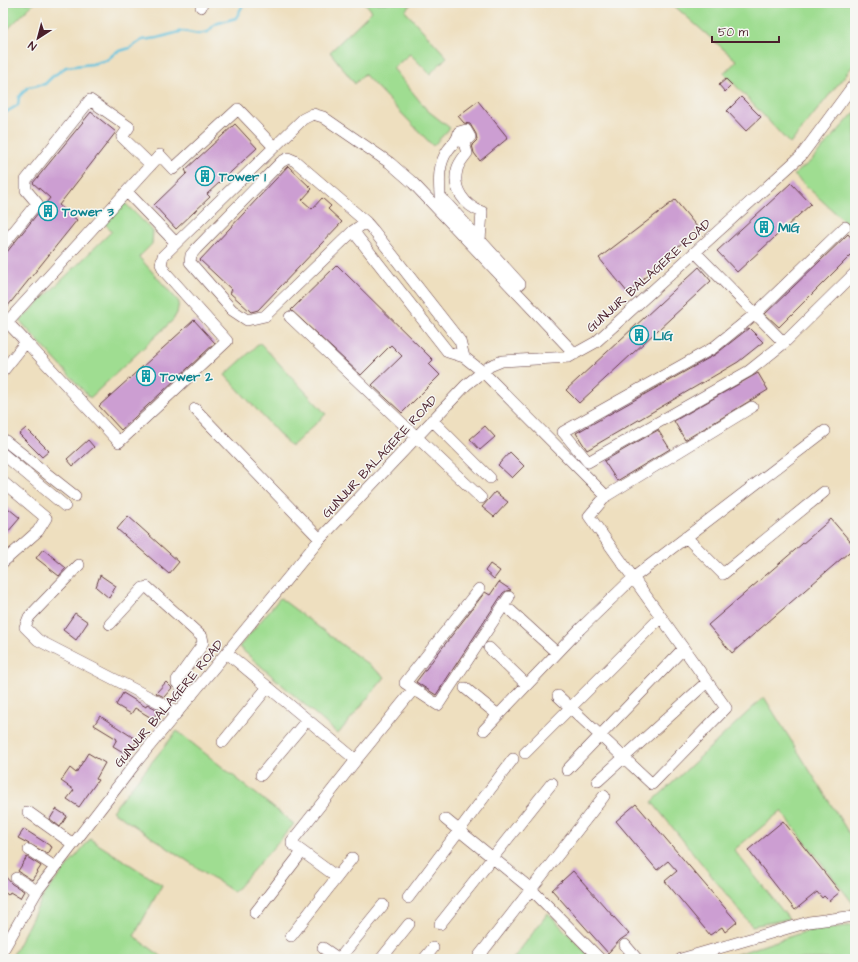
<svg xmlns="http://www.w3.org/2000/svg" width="858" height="962" viewBox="0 0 858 962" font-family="'Architects Daughter',sans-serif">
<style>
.green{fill:#9fdd91;stroke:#747e5e}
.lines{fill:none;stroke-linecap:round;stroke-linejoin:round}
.stream{stroke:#60c2de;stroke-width:2.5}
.building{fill:#cc9ed2}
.minor-casing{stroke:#633c41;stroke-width:12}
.minor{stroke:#fff;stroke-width:11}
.labels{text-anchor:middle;stroke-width:3;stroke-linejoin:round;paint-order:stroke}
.culture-label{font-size:13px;font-weight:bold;fill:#0d838f;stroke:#f6f6f2;text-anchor:start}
.street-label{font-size:13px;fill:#4a1f2b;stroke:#f6f6f2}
</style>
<rect width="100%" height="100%" fill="#f6f6f2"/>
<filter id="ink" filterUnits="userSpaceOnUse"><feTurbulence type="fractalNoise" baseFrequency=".025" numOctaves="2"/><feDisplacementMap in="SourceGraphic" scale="8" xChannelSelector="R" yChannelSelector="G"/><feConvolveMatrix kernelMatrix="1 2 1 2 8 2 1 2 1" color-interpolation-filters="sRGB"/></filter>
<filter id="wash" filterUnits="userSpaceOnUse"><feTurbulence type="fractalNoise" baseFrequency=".012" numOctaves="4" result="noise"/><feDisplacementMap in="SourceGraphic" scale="16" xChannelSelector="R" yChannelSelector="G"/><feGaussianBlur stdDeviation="0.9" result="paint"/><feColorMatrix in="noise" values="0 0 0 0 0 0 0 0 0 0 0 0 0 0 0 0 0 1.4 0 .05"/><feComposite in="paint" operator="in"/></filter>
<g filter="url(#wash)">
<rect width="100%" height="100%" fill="#eedfbf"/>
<path class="green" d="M 3,3 L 34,3 L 3,34 Z
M 365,3 L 412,3 L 405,11 L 447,57 L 430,74 L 410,54 L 393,68 L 427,110 L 450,128 L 433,146 L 364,74 L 355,84 L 330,52 L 372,11 Z
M 671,3 L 855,3 L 855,63 L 790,144 L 724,73 L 737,61 Z
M 855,112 L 855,231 L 794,175 L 811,161 Z
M 124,202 L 153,231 L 152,244 L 139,257 L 179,302 L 177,313 L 173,320 L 90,398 L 20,321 L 112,231 L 104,223 Z
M 260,343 L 326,414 L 291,447 L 225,375 Z
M 280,598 L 385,677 L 338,734 L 239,647 Z
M 764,697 L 855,843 L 855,906 L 781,811 L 734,850 L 789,919 L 752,926 L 652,802 Z
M 177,731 L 294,824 L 234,892 L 112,811 Z
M 90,839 L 162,885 L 134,936 L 165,959 L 20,959 L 13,955 L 44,895 Z
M 548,913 L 592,959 L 513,959 Z
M 855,925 L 855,959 L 722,959 L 807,931 Z"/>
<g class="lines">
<path class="stream" d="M 3,114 L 18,105 L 19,97 L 28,87 L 45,84 L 52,77 L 66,67 L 92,64 L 107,60 L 116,52 L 130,48 L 142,40 L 157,38 L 183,31 L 198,34 L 208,32 L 215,24 L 236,18 L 244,3"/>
</g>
<g id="blocks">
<path class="building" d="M 726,79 L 732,85 L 725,92 L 719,85 Z
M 741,97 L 761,117 L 746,131 L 727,111 Z
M 478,101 L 508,138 L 480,161 L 474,153 L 472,145 L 477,140 L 476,134 L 470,124 L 464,123 L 458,116 Z
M 91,112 L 116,132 L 59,205 L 77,220 L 3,312 L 3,257 L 50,198 L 33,183 Z
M 235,124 L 257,148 L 207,194 L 210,197 L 176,229 L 154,205 L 187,173 L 185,170 Z
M 288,166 L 312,189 L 302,200 L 312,209 L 322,198 L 331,206 L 328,209 L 342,222 L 258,310 L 251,312 L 230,293 L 232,290 L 200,260 Z
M 791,183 L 811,204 L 737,272 L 717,251 Z
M 675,200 L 698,228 L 628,293 L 599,258 Z
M 848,234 L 855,242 L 855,251 L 779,327 L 765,314 Z
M 337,265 L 433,360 L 429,364 L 440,375 L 402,413 L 372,385 L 402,356 L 391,345 L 361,375 L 291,310 Z
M 699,267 L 711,281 L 579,403 L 566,390 Z
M 194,320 L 215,343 L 121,430 L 99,406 Z
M 749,328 L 763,342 L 738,362 L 587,450 L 585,447 L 576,433 L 716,354 Z
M 758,373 L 768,390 L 685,440 L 674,421 Z
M 485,426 L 495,437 L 480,450 L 470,439 Z
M 26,428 L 49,451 L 42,457 L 19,434 Z
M 658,430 L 670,449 L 617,481 L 604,461 Z
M 88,440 L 94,447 L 73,466 L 67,459 Z
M 510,452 L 524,466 L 512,478 L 498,465 Z
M 495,492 L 508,502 L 494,517 L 482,507 Z
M 3,504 L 20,518 L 7,533 L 3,529 Z
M 128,516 L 179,562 L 169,574 L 117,529 Z
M 831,519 L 855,547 L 732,653 L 708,625 Z
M 43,549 L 66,568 L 59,576 L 36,558 Z
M 490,564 L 500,571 L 494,579 L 485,571 Z
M 100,575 L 116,586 L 109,598 L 96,587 Z
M 499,582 L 511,590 L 506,591 L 503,593 L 436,695 L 416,682 L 485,592 L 490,595 Z
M 75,613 L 88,622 L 76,640 L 63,630 Z
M 166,682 L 172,688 L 164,697 L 156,693 Z
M 123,693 L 146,707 L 147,704 L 158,710 L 153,719 L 135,708 L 131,714 L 116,705 Z
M 100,716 L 137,740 L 128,755 L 113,746 L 117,739 L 94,725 Z
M 88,753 L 105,763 L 96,779 L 98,780 L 79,807 L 67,799 L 74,790 L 61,781 L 70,768 L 76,773 Z
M 636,804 L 737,922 L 725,932 L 722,927 L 710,935 L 665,881 L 677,871 L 668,861 L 657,870 L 616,821 Z
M 56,809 L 67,816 L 60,827 L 50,819 Z
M 783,821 L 840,892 L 829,901 L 824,896 L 822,898 L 817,892 L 795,910 L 748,850 Z
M 24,829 L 52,847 L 48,854 L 18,838 Z
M 27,857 L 41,866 L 32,880 L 18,871 Z
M 573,871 L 629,934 L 620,940 L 608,953 L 552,890 Z
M 3,874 L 12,884 L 24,891 L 20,898 L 10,892 L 8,895 L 3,891 Z"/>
</g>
</g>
<g filter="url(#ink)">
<use href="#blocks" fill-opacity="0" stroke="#633c41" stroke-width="1"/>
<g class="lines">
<defs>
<path id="minor" d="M 201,7 L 202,3
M 458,140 L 464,143 L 470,137 L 466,130 L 459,132 C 458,141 453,143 448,150 C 438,164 439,180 440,196 L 520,284
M 464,143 L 467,153 C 463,158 458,164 457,170 C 452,189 465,206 482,212 L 480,240
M 127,192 L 176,243
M 366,222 L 353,231 L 265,316 L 247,320 L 232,310 L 190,262 L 191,255 L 196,249 L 281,162 L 288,158 L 295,161 L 366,222 L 373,230 L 460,341 L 464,357
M 845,227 L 755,314 L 713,348 L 563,432 L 588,462 L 749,371 L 784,343 L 855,273
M 353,231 L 448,352 L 464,357 L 483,372 L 606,496
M 3,245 L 37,203 L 26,190 L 26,180 L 90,100 L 129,127 L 122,137 L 151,165
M 695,252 L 784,343
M 290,317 L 481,498
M 26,342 L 7,322 L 160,155 L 173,169 L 238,109 L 274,147
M 3,371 L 26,342 L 119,442 L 227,341 L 165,272 L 161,264 L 163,256 L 303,119 L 313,114 L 323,117 L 390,163 L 413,183 L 575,354
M 195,409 L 320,539
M 432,420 L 490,478
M 3,439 L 75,496
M 3,454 L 65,506
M 3,482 L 46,518 L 38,531 L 3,562
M 686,537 L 723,574 L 824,492
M 79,565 L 29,617 L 25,627 L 38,640 L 178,712
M 479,589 L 405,683 L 438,705 L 509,597
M 511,611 L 557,653
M 110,624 L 143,588 L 147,587 L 202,637 L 203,642 L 200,648 L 177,680 L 177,683 L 192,695
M 489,648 L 527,685
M 227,653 L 356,760 L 292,841 L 292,844 L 337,877
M 465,688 L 498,715
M 558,696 L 652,784 L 726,708 L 589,516 L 606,496 L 752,407
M 484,730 L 580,629 L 633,578 L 825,431
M 223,742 L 268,687
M 525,753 L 661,617
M 356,760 L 413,690
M 567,770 L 683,649
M 261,775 L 307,720
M 598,781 L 707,682
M 28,812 L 73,844
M 445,819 L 531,889 L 600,959
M 29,850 L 55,867
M 16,878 L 37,891
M 408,898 L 513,759
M 255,913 L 302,852
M 440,924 L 552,783
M 291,936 L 352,858
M 625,945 L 637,959
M 323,948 L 339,959
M 3,950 L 37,891 L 138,760 L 320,539 L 466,385 L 490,366 L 502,361 L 569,357 L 596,342 L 801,156 L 855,83
M 479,956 L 604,796
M 339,959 L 383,905
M 381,959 L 409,924
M 424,959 L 433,948
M 681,959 L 809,922 L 855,916"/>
</defs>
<use href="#minor" class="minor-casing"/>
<use href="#minor" class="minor"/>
</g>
</g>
<defs>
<symbol id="building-ring" viewBox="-11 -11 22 22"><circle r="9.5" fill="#f6f6f2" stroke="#0f9aa8" stroke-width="1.5"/><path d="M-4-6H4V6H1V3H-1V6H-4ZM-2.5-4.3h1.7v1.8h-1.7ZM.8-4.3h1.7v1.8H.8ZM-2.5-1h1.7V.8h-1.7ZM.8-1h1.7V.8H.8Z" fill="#0f9aa8"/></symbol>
</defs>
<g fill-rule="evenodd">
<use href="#building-ring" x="194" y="165" width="22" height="22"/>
<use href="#building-ring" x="37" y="200" width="22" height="22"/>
<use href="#building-ring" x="753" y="216" width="22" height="22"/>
<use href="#building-ring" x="628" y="324" width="22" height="22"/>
<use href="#building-ring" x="135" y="365" width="22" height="22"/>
</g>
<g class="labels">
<g class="culture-label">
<text x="219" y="181">Tower 1</text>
<text x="62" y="216">Tower 3</text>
<text x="778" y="232">MIG</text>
<text x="653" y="340">LIG</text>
<text x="160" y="381">Tower 2</text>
</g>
<g class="street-label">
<text transform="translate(648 275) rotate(-42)" y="5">GUNJUR BALAGERE ROAD</text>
<text transform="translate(379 456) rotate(-47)" y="5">GUNJUR BALAGERE ROAD</text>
<text transform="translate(168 703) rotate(-50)" y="5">GUNJUR BALAGERE ROAD</text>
</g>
</g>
<rect width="858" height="962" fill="none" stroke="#f6f6f2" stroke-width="16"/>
<g transform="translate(38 38) rotate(216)" stroke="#f6f6f2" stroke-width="3" paint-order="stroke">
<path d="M0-3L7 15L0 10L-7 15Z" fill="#4a1f2b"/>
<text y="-6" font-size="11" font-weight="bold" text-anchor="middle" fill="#4a1f2b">N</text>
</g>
<path d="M712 36v6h67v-6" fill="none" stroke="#4a1f2b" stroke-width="2"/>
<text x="718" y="36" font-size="12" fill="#4a1f2b" stroke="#f6f6f2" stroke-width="3" paint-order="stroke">50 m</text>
</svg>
